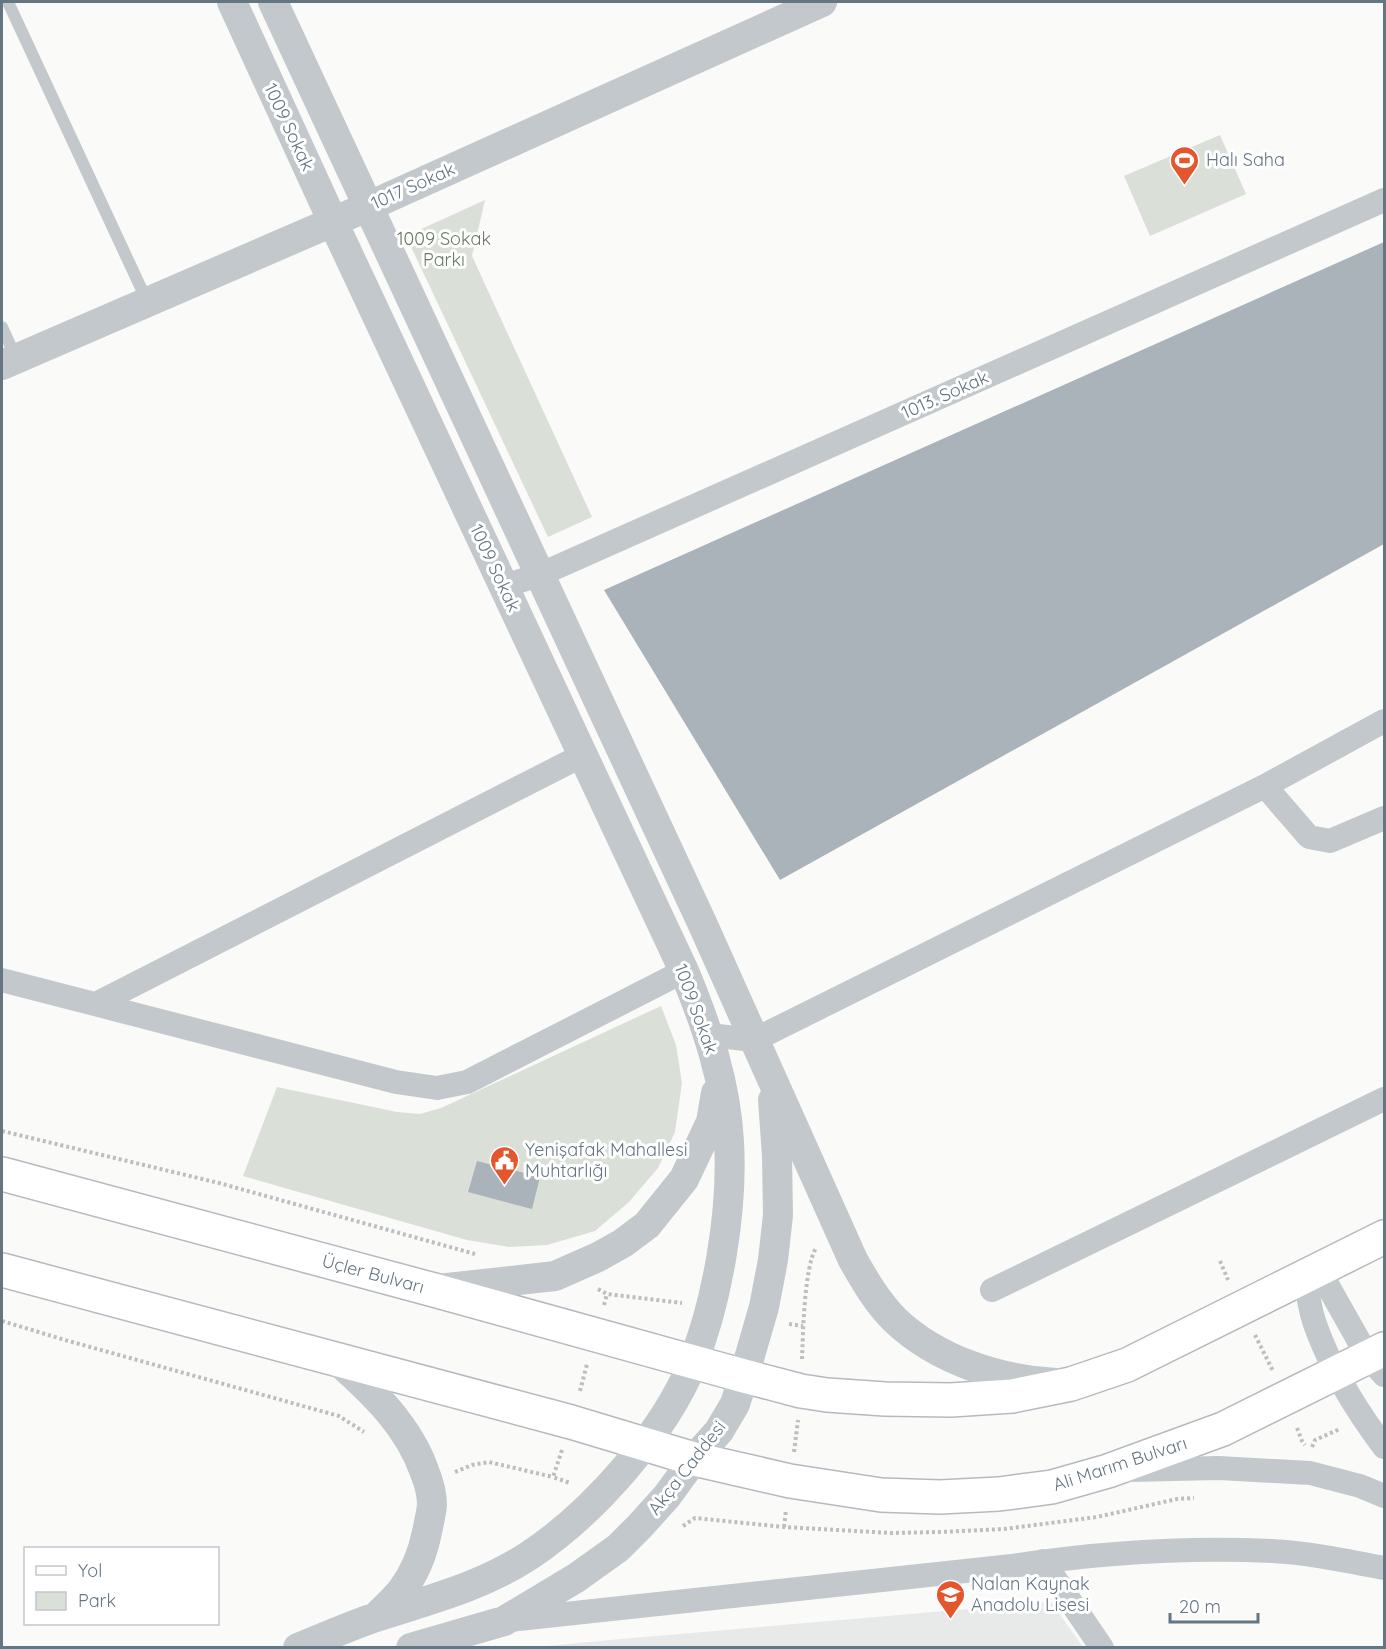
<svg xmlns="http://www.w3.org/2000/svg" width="1386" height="1649" viewBox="0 0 1386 1649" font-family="Quicksand,sans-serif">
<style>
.built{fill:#e8e9e9}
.green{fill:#dadfd7}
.building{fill:#aab3b9}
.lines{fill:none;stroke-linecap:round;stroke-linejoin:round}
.primary-casing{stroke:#b5babe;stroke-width:36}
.path{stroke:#bbbfc2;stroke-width:4;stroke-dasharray:3 3;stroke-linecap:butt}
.service{stroke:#c3c8cc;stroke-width:12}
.minor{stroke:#c3c8cc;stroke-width:24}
.tertiary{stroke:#c3c8cc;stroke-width:30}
.primary{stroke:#fff;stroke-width:33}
.labels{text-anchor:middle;stroke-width:6;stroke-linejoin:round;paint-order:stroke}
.street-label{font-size:18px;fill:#657683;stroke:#fff}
.poi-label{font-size:18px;fill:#657683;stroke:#fff;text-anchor:start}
.park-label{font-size:18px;fill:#687a64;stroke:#fff}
</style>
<rect width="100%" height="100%" fill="#fafaf8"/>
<path class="built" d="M 1051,1602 L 1083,1647 L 536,1647 L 621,1639 Z"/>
<path class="green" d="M 1220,135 L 1246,194 L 1150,236 L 1124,176 Z
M 485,200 L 472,256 L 592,517 L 548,537 L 406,236 Z
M 661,1006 L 676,1045 L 682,1083 L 675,1132 L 658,1168 L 629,1202 L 595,1231 L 547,1245 L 509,1247 L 467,1240 L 243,1176 L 277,1087 L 397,1112 L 420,1114 L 441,1108 Z"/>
<path class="building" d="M 1384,242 L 1384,544 L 780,880 L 604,590 Z
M 477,1161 L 540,1177 L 532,1209 L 468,1192 Z"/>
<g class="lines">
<defs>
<path id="primary" d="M 2,1174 L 434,1290 L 744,1376 L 801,1391 L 827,1395 L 885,1399 L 951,1400 L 1012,1396 L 1071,1384 L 1127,1365 L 1384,1237
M 2,1270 L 571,1422 L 694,1459 L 790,1481 L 881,1495 L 940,1497 L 999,1494 L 1052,1487 L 1108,1471 L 1223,1429 L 1384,1349"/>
</defs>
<use href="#primary" class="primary-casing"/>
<path class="path" d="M 2,1131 L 219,1183 L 475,1254
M 1220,1261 L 1228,1280
M 598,1289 L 607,1294 L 682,1303
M 604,1305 L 607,1294
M 2,1321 L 65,1340 L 339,1416 L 364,1432
M 789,1324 L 803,1326
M 1255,1335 L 1273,1371
M 802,1359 C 803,1335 804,1268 816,1248
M 580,1391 L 587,1364
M 1297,1428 L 1302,1441 L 1305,1445
M 1312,1447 L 1315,1440 L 1340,1429
M 562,1450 L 553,1477 L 570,1483
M 794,1452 L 798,1420
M 455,1472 L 472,1465 L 489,1462 L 553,1477
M 683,1526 L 695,1518 L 784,1527 L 891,1533 L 940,1532 L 1004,1529 L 1097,1517 L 1177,1499 L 1194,1498
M 784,1527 L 786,1510"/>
<path class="service" d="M 8,2 L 147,301
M 2,327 L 16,358"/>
<path class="minor" d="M 504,586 L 539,575 L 1384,200
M 1265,786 L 1309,837 L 1330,841 L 1384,818
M 2,980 L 396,1082 L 437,1088 L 467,1082 L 684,971
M 96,1004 L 583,755
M 709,1035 L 754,1040 L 1265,786 L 1384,721
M 1319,1270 L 1368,1357 L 1384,1375
M 1305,1278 C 1308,1294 1310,1312 1316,1327 C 1332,1371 1356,1410 1384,1447
M 992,1290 L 1384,1099
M 1129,1470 L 1219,1468 L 1310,1473 L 1360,1486 L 1384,1496
M 1043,1561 L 1102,1648
M 509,1620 L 1012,1566 C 1096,1553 1187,1547 1272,1551 C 1310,1553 1347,1561 1384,1568"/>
<path class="tertiary" d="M 232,2 L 333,222 L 684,971 C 707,1026 726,1083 729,1142 C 733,1209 718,1300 693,1362 C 665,1432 593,1513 530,1555 C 483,1586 432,1599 379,1616 C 352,1625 325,1637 298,1648
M 273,2 L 703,925 L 853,1260 C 865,1281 877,1302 895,1320 C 937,1360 999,1380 1056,1383
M 2,365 L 367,207 L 822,2
M 438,1289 L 555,1276 L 598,1257 L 623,1243 L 647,1225 L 684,1179 L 711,1122 L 716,1093
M 337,1360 C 373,1392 409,1426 425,1473 C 429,1483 432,1494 432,1505 C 431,1514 429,1523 427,1532 C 423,1552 415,1573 402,1590 C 395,1599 385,1608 377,1616
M 411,1648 L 504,1621 L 576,1578 L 618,1548 L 640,1526 L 667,1496 L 694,1459 L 719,1431 L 735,1404 L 744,1376 L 764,1307 L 773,1260 L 778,1215 L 777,1156 L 773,1100"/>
<use href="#primary" class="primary"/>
</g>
<defs>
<symbol id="stadium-pin" viewBox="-11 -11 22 30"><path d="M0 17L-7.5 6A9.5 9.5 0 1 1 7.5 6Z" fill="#e4572e" stroke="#fff"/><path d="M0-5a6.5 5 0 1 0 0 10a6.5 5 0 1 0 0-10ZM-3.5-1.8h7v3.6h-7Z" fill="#fff"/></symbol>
<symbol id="civic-pin" viewBox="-11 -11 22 30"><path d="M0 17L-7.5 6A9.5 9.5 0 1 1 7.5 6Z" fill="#e4572e" stroke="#fff"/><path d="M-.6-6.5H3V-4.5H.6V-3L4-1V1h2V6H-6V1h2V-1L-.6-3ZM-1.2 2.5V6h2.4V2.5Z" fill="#fff"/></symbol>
<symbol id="school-pin" viewBox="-11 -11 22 30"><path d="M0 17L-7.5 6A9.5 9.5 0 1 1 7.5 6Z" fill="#e4572e" stroke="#fff"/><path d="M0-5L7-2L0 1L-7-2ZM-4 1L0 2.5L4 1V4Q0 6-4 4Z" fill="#fff"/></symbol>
</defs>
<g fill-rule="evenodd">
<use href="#stadium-pin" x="1168" y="144" width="33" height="45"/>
<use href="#civic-pin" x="488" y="1144" width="33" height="45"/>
<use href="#school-pin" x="934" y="1578" width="33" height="45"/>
</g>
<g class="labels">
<g class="street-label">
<text transform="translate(289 127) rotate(65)" y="6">1009 Sokak</text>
<text transform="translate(413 186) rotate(-24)" y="6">1017 Sokak</text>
<text transform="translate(945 395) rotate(-24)" y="6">1013. Sokak</text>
<text transform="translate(495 568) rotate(65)" y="6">1009 Sokak</text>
<text transform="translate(696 1009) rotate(70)" y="6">1009 Sokak</text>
<text transform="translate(373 1274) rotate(15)" y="6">Üçler Bulvarı</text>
<text transform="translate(1120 1464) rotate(-18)" y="6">Ali Marım Bulvarı</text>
<text transform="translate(687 1468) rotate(-52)" y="6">Akça Caddesi</text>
</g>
<g class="poi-label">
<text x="1206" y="166">Halı Saha</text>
<text x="525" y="1156">Yenişafak Mahallesi<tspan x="525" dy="21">Muhtarlığı</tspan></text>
<text x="971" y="1590">Nalan Kaynak<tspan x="971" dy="21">Anadolu Lisesi</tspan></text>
</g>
<g class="park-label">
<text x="444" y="245">1009 Sokak<tspan x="444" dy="21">Parkı</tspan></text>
</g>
</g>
<rect width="1386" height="1649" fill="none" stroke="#657683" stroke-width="6"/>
<rect x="24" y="1547" width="195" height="78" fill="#ffffff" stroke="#c1c8cd" stroke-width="1.5"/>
<rect x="36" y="1566" width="30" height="9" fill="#ffffff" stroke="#c1c8cd" stroke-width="1.5"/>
<text x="78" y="1577" font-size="18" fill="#657683">Yol</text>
<rect x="36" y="1592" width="30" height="18" fill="#dadfd7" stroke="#c1c8cd" stroke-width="1.5"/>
<text x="78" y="1607" font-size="18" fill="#657683">Park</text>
<path d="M1170 1613v9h88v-9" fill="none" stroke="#657683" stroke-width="3"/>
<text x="1179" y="1613" font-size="18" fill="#657683" stroke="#ffffff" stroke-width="4.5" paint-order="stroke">20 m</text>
</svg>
